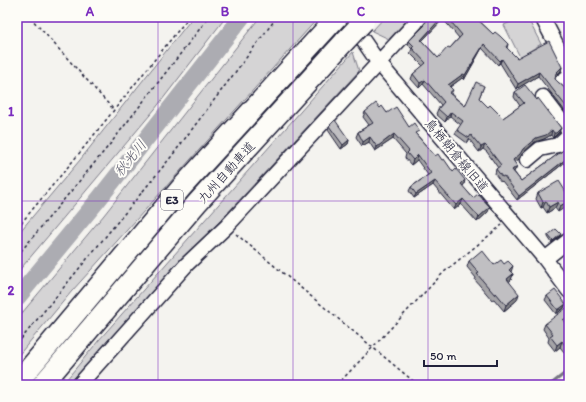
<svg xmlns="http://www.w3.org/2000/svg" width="586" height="402" viewBox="0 0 586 402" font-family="Itim,'Klee One',sans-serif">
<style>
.green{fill:#d5d4d5;stroke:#7c7b88}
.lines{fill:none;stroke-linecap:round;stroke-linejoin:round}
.stream{stroke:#757582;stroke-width:3}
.river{stroke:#acacb2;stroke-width:17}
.minor-casing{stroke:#22223b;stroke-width:17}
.highway-casing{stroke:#22223b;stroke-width:23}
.path{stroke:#22223b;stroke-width:1.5;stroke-dasharray:3 3;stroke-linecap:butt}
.minor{stroke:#fdfcf7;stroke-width:14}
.highway{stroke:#fdfcf7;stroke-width:20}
.highway-bridge-casing{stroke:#22223b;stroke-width:23;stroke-linecap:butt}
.highway-bridge{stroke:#fdfcf7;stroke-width:20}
.wall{fill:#a5a4a7;stroke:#22223b;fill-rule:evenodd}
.shaded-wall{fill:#868688;stroke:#22223b}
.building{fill:#c0bfc2;stroke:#22223b}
.grid{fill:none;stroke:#7b2cbf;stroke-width:1;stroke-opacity:0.55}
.labels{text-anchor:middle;stroke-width:4;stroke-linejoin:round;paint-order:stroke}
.shield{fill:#fdfcf7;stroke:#646373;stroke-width:1}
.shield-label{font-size:12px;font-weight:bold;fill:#22223b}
.street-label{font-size:13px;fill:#22223b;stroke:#fdfcf7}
.water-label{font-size:14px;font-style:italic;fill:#59596b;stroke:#fdfcf7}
.neatline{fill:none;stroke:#7b2cbf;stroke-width:1.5}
.grid-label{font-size:13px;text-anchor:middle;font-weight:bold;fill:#7b2cbf}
</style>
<rect width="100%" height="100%" fill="#f4f3ef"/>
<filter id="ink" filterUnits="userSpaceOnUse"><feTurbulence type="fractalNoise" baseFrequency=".025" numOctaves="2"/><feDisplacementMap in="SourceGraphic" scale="8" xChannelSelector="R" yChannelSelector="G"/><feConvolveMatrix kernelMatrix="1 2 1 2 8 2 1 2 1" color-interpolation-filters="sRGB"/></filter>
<g filter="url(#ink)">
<path class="green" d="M 193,17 L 226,17 L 155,109 L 17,273 L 17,235 L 80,160 Z
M 260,17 L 319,17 L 72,291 L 17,357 L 17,319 L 104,215 Z
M 385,17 L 410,17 L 389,39 L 372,31 Z
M 522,17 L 527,17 L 541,44 L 520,57 L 504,25 Z
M 353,52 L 359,71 L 68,385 L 62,385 L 99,340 Z"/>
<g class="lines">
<path class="stream" d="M 550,385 L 569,370"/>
<path class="river" d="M 17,298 L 98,200 L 242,17"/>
<defs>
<path id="minor" d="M 347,17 L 378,62 L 545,259 L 569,291
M 542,17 L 569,69
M 569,76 L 562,81 L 569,88
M 543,97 L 569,131
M 527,160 L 540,149 L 558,145 L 569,135
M 545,259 L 569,240
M 79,385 L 187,264 L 227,226 L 421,17"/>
<path id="highway" d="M 17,383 L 181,188 L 337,17
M 42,385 L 197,203 L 345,41"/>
</defs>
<use href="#minor" class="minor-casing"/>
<use href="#highway" class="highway-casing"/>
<path class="path" d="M 30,17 L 113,109
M 17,228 L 77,156 L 189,17
M 236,234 L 418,385
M 17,256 L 111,143 L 209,17
M 17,344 L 171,157 L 277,17
M 337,385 L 444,272 L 502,225"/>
<use href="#minor" class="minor"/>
<use href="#highway" class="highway"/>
<defs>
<path id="highway-bridge" d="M 345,41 L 364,21"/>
</defs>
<use href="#highway-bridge" class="highway-bridge-casing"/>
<use href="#highway-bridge" class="highway-bridge"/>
</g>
<path class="wall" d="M 430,17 L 475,17 L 493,34 L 508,44 L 507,48 L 517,58 L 562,67 L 561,71 L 556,76 L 555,79 L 558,82 L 568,91 L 569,91 L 569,114 L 568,115 L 538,76 L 516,89 L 500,63 L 498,65 L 482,48 L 464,80 L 462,78 L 450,87 L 453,90 L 451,94 L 465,106 L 484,86 L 479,98 L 488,107 L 503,118 L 520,106 L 514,97 L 515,92 L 537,100 L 561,128 L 559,132 L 553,138 L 551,135 L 544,139 L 535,142 L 522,154 L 519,159 L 514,162 L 517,166 L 514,172 L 521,181 L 569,146 L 569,171 L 564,163 L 517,200 L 502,181 L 501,182 L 495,174 L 496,169 L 498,168 L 487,152 L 483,149 L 479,152 L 469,139 L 467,143 L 455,134 L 457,130 L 461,125 L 450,116 L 445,122 L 436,114 L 438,109 L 441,105 L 423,84 L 419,88 L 411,79 L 413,74 L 423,66 L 410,53 L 412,49 L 408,45 L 409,41 L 421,29 L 423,25 ZM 443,19 L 459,38 L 450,48 L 438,58 L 422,41 Z
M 380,108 L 409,127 L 417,135 L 435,156 L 442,160 L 464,185 L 462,186 L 473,198 L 488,212 L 477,222 L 461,204 L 454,210 L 433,185 L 414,198 L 409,191 L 411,187 L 428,175 L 417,160 L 411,165 L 405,158 L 406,154 L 393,139 L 375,151 L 369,142 L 362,146 L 356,137 L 358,132 L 369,125 L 363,117 L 365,112 Z
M 329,126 L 349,140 L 348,144 L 341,149 L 328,130 Z
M 566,192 L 558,212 L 555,208 L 547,213 L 543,207 L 541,208 L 536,199 L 538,193 Z
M 548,235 L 560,236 L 552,243 L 548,237 Z
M 469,261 L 494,265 L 511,272 L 513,274 L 511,280 L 509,281 L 517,300 L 504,311 L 494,299 L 492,300 L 475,280 L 476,278 L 467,267 Z
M 547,296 L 566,304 L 564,308 L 556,314 L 545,300 Z
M 569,320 L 565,322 L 569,328 L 569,358 L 560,347 L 555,351 L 548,342 L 549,338 L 543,329 L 545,324 Z"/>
<path class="shaded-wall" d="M 442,17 L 443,17 L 443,19 L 419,44 L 421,40 Z
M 484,44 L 482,48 L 464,80 L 465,75 Z
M 502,59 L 500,63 L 498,65 L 500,61 Z
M 562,67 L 561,71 L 554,78 L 556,73 Z
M 539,72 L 538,76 L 516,89 L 518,84 Z
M 463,74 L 462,78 L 447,89 L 448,85 Z
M 425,80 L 423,84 L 419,88 L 420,83 Z
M 451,112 L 450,116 L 445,122 L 447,117 Z
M 561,128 L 559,132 L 553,138 L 554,133 Z
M 552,130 L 551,135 L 544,139 L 535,142 L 522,154 L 519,159 L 511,165 L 513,160 L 523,149 L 536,138 Z
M 394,134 L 393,139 L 375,151 L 377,147 Z
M 370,137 L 369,142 L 362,146 L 363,142 Z
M 349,140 L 348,144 L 341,149 L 343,145 Z
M 485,145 L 483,149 L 479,152 L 481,147 Z
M 418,155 L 417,160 L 411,165 L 413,160 Z
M 566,159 L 564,163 L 517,200 L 519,196 Z
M 517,166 L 515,170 L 511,174 L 512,170 Z
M 465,180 L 464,185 L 459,188 L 461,184 Z
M 435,181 L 433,185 L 414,198 L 416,194 Z
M 463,199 L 461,204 L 454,210 L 456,205 Z
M 546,201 L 543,207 L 541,208 L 543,202 Z
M 569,201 L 569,205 L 558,212 L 560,206 Z
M 558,202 L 555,208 L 547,213 L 549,207 Z
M 490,207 L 488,212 L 477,222 L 479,217 Z
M 561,234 L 560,236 L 552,243 L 553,241 Z
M 513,266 L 511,272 L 509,270 Z
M 513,274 L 511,280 L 505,285 L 507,279 Z
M 519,294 L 517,300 L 504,311 L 506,305 Z
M 566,304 L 564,308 L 556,314 L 558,310 Z
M 569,316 L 569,320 L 561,325 L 563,320 Z
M 562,341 L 560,347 L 555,351 L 557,345 Z"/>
<path class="building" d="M 430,17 L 442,17 L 421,40 L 438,58 L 448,47 L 450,48 L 462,35 L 447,17 L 475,17 L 493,34 L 495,32 L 500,36 L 508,44 L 506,47 L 517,58 L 549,41 L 562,67 L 556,73 L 555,79 L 558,82 L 568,91 L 569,91 L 569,110 L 539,72 L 518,84 L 502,59 L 500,61 L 484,44 L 465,75 L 463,74 L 448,85 L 453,90 L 449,93 L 465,106 L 476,82 L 484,86 L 479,98 L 488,107 L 490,105 L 503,118 L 524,103 L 515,92 L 525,85 L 537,100 L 538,98 L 561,128 L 556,133 L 554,133 L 552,130 L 546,135 L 536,138 L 523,149 L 520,154 L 513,160 L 517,166 L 512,170 L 521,181 L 569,146 L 569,164 L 566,159 L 519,196 L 504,176 L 502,177 L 496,169 L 501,165 L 488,148 L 485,145 L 481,147 L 471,135 L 469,138 L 457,130 L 463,121 L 451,112 L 447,117 L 438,109 L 444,102 L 425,80 L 420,83 L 413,74 L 426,63 L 412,48 L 414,46 L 409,41 L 424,26 L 423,25 Z
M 376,103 L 380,108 L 382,106 L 387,113 L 396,107 L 409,127 L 414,123 L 419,131 L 415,133 L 435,156 L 438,154 L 442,160 L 444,159 L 453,172 L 456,169 L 465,180 L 461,184 L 473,198 L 478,194 L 490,207 L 479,217 L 463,199 L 456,205 L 435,181 L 416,194 L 411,187 L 431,173 L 418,155 L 413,160 L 407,153 L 409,151 L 394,134 L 377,147 L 370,137 L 363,142 L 358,132 L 373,123 L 365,112 Z
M 335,120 L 349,140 L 343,145 L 329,126 Z
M 559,181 L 566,192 L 569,190 L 569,201 L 560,206 L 558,202 L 549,207 L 546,201 L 543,202 L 538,193 Z
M 556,229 L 561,234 L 553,241 L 548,235 Z
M 482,250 L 494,265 L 501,260 L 504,264 L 508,261 L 513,266 L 509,270 L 513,274 L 507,279 L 519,294 L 506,305 L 496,293 L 495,295 L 477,274 L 479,273 L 469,261 Z
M 555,290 L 566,304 L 558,310 L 547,296 Z
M 566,308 L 569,312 L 569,316 L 563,320 L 569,328 L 569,350 L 562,341 L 557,345 L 550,336 L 553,334 L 545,324 Z"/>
</g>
<path class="grid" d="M 158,17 L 158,385M 293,17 L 293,385M 428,17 L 428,385M 17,201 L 569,201"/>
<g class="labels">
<rect class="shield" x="161" y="190" width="22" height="20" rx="3"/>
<g class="shield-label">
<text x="172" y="204">E3</text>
</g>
<g class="street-label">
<text transform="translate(457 155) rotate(50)" y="5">鳥栖朝倉線旧道</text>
<text transform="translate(226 172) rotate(-48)" y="5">九州自動車道</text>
</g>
<g class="water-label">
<text transform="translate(130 158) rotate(-51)" y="5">秋光川</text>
</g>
</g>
<rect width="586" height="402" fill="none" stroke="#fdfcf7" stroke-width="44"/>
<path d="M424 360v6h73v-6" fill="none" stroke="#22223b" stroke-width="2"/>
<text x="430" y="360" font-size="12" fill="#22223b" stroke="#fdfcf7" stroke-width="3" paint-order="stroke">50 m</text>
<rect x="22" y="22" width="542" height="358" class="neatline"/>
<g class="grid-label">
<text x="90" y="16">A</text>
<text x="225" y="16">B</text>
<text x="361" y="16">C</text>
<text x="496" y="16">D</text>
<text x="11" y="116">1</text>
<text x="11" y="295">2</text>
</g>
</svg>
